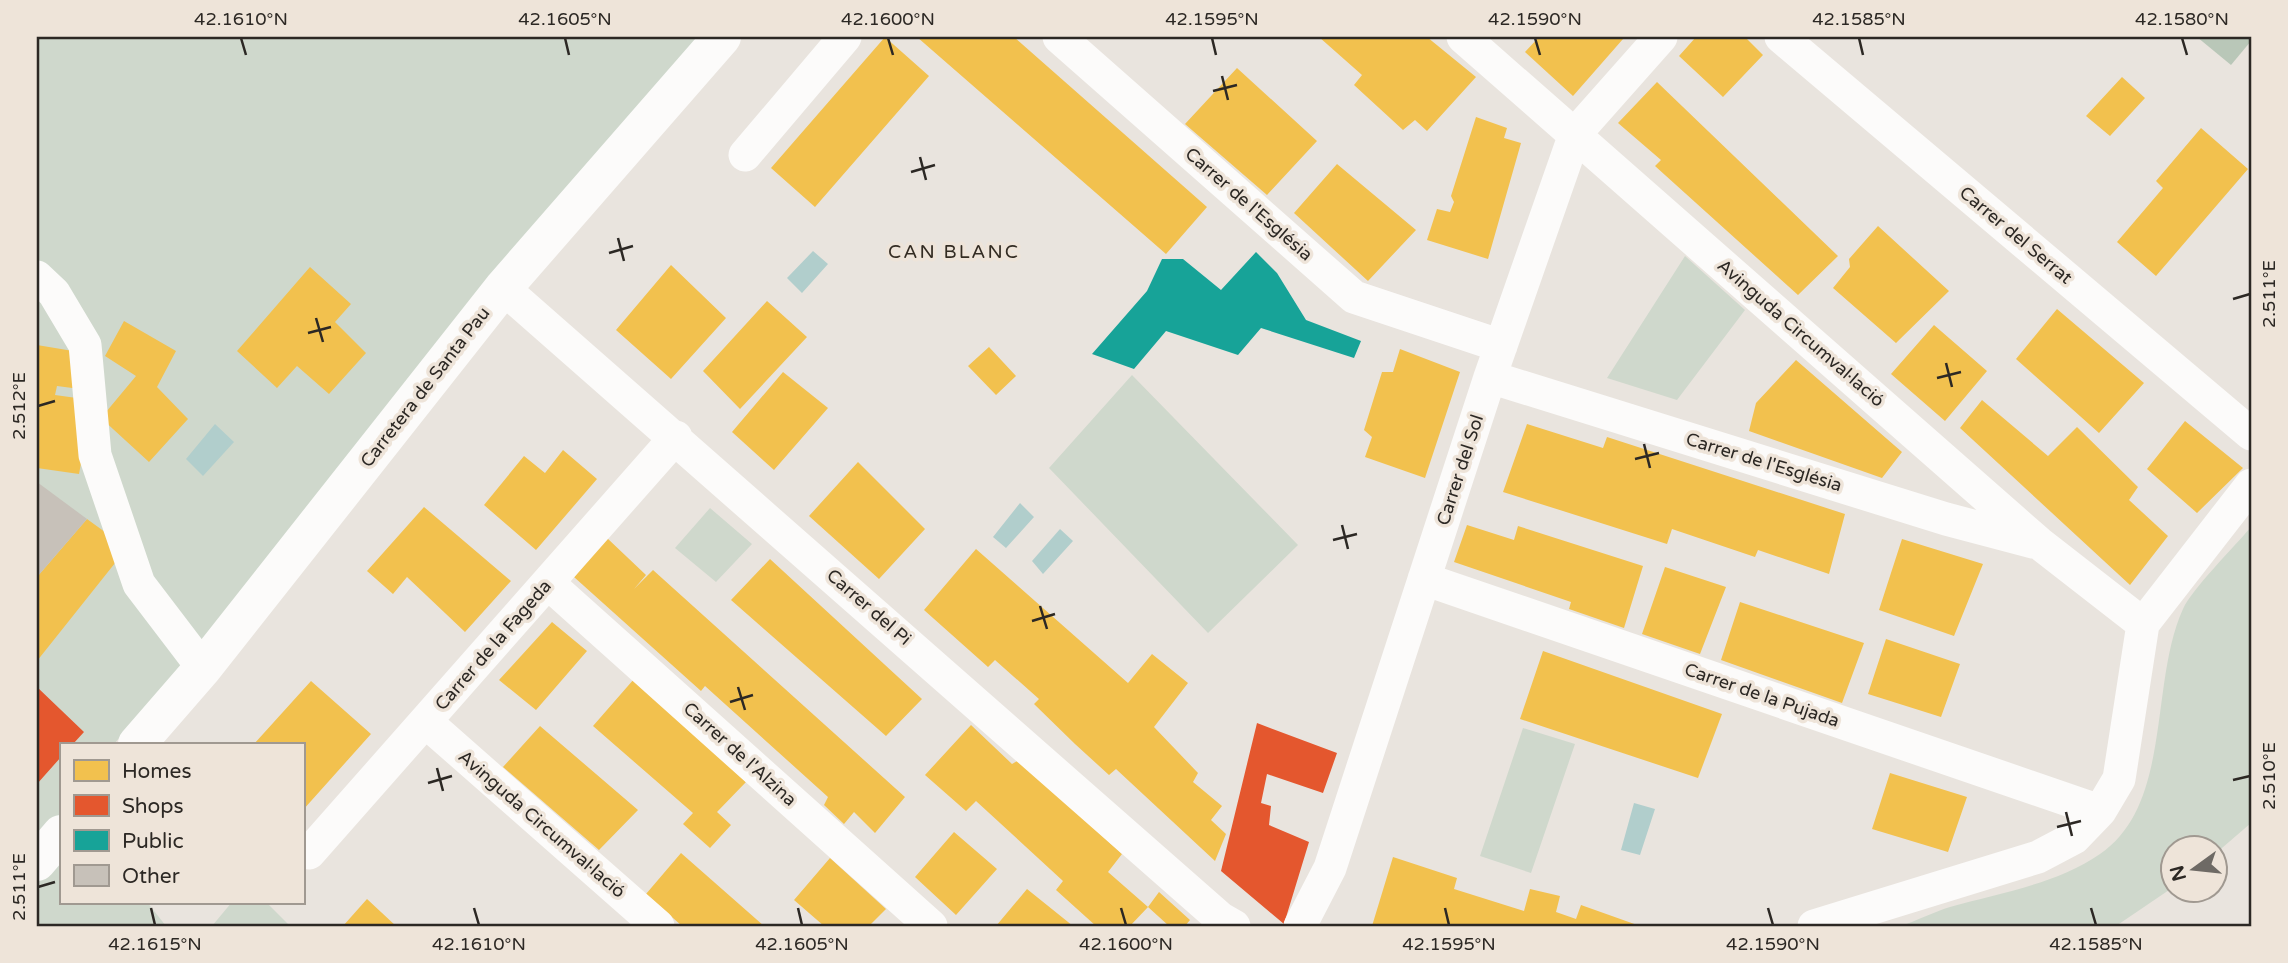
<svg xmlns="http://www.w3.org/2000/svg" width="2288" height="963" viewBox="0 0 2288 963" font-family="'Varela Round',sans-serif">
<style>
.green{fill:#cfd8cc}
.forest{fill:#b9c7b8}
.water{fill:#b1cecc}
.homes{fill:#f2c14e}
.shops{fill:#e4572e}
.public{fill:#17a398}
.building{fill:#c7c1b9}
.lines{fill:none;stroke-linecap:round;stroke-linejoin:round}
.street{stroke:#fcfbfa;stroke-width:33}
.secondary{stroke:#fcfbfa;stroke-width:38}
.ticks{fill:none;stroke:#2c2824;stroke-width:2.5}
.labels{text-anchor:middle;stroke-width:7;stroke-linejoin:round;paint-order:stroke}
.street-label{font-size:18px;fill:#2c2824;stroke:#eee4d9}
.neighbourhood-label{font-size:19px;letter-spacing:2px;fill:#332c23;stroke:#eee4d9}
.neatline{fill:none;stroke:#2c2824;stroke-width:2.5}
.ticks-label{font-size:18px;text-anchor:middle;fill:#2c2824}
</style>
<rect width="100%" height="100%" fill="#e9e4de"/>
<path class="green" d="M 37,37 L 723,37 L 114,744 L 61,744 L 61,902 L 147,902 L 166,926 L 37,926 Z
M 1685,256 L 1745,310 L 1677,400 L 1607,378 Z
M 1132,375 L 1298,545 L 1208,633 L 1049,468 Z
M 710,508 L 752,544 L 716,582 L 675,548 Z
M 2251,527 L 2251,823 L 2215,854 L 2214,848 L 2172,848 L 2172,888 L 2116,926 L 1900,926 C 1917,921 1933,912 1950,907 C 1999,893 2057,884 2100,854 C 2173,804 2149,683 2183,609 C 2192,589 2235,546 2251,527 Z
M 1523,728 L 1575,744 L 1531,873 L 1480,856 Z
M 232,902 L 266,902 L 290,926 L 212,926 Z"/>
<path class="forest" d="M 2197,37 L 2251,37 L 2251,41 L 2231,65 Z"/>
<path class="water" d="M 813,251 L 828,264 L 802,293 L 787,278 Z
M 215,424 L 234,442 L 203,476 L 186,459 Z
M 1020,503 L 1034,517 L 1006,548 L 993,537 Z
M 1060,529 L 1073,541 L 1043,574 L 1032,561 Z
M 1634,803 L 1655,809 L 1640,855 L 1621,850 Z"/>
<path class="homes" d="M 885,37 L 929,76 L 815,207 L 771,168 Z
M 917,37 L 1014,37 L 1207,207 L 1166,254 Z
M 1319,37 L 1427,37 L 1476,77 L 1427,131 L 1415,120 L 1403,130 L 1354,85 L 1362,75 Z
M 1539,37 L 1620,37 L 1623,39 L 1573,96 L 1525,52 Z
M 1696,37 L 1745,37 L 1763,55 L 1723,97 L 1679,56 Z
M 1237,68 L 1317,141 L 1267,195 L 1185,124 Z
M 2122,77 L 2145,98 L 2110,136 L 2086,116 Z
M 1657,82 L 1838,256 L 1798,295 L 1655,166 L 1661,160 L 1618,123 Z
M 1476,117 L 1507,128 L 1504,138 L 1521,143 L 1488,259 L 1427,240 L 1437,209 L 1450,212 L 1454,202 L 1451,196 Z
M 2201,128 L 2248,169 L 2156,276 L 2117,242 L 2163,188 L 2156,181 Z
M 1337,164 L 1416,230 L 1368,281 L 1294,213 Z
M 1878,226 L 1949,291 L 1896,343 L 1833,288 L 1850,267 L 1849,259 Z
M 671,265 L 726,318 L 671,379 L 616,330 Z
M 310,267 L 351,304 L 335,322 L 366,353 L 329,394 L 297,366 L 277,388 L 237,351 Z
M 767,301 L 807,337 L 740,409 L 703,371 Z
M 2057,309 L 2144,383 L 2099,433 L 2016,359 Z
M 124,321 L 176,351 L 157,387 L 188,419 L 149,462 L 101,418 L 136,376 L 105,356 Z
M 1934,325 L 1987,371 L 1945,421 L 1891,374 Z
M 37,345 L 85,353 L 80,389 L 57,386 L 55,395 L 84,399 L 85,442 L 79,474 L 37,468 Z
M 989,347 L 1016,376 L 996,395 L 968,366 Z
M 1400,349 L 1460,372 L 1425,478 L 1365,457 L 1372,437 L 1364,430 L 1382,372 L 1393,372 Z
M 1796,360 L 1902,452 L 1882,478 L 1749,431 L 1756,403 Z
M 783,372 L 828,408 L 774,470 L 732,432 Z
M 1982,400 L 2048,456 L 2077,427 L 2138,487 L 2129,500 L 2168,536 L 2130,585 L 1960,428 Z
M 2185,421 L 2243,468 L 2197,513 L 2147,469 Z
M 1527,424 L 1603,448 L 1607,437 L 1845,514 L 1829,574 L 1758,550 L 1755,557 L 1672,529 L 1667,544 L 1503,492 Z
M 563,450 L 597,479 L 536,550 L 484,505 L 524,456 L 545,473 Z
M 858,462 L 925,529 L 879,579 L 809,516 Z
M 424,507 L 511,581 L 465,632 L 407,577 L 393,594 L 367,571 Z
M 87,519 L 127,548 L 37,661 L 37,577 Z
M 1467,525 L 1514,540 L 1518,526 L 1643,566 L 1624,628 L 1569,609 L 1571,602 L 1454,562 Z
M 607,538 L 646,575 L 634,589 L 653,570 L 905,797 L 875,833 L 854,812 L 844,824 L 824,805 L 828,797 L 705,686 L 701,691 L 574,577 Z
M 1902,539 L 1983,564 L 1954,636 L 1879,610 Z
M 976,549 L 1128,683 L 1152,654 L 1188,683 L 1154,727 L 1198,773 L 1193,782 L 1222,806 L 1211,820 L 1226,834 L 1215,861 L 1116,769 L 1109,775 L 1075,744 L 1034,704 L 1039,699 L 995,660 L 988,667 L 924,610 Z
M 770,559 L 922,699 L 886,736 L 731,600 Z
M 1665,567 L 1726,587 L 1700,654 L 1642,634 Z
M 1740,602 L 1864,643 L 1842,703 L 1721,660 Z
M 552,622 L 587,651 L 536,710 L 499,680 Z
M 1886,639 L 1960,664 L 1941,717 L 1868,694 Z
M 1543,651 L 1722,714 L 1698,778 L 1520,719 Z
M 634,679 L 746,782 L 717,812 L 731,825 L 710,848 L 683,824 L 693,813 L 593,726 Z
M 311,681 L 371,734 L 303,810 L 303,744 L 254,744 Z
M 971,725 L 1012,764 L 1019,760 L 1122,854 L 1108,872 L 1148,907 L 1130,926 L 1096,926 L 1056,890 L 1063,881 L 976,801 L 966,811 L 925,775 Z
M 540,726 L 638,810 L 599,850 L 503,767 Z
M 1890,773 L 1967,797 L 1948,852 L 1872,829 Z
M 954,832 L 997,869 L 956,915 L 915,877 Z
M 681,853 L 764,926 L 682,926 L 646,894 Z
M 1393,857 L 1457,878 L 1454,889 L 1524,911 L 1530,889 L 1560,896 L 1556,912 L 1576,919 L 1581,905 L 1640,926 L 1372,926 Z
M 830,858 L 886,909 L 869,926 L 824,926 L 794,900 Z
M 1027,889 L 1073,926 L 996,926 Z
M 1159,892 L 1190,920 L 1185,926 L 1169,926 L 1148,907 Z
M 367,899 L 396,926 L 343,926 Z"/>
<path class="shops" d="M 37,687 L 84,732 L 73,744 L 61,744 L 61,757 L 37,784 Z
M 1257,723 L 1337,753 L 1323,793 L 1267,774 L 1261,803 L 1271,806 L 1269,825 L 1309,842 L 1284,924 L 1221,871 Z"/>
<path class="public" d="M 1256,252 L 1277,273 L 1306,320 L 1361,341 L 1354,358 L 1261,328 L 1238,355 L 1166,331 L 1134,369 L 1092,354 L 1147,291 L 1162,259 L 1183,259 L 1221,290 Z"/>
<path class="building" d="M 37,482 L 87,519 L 37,577 Z"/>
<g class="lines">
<path class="street" d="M 1059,37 L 1354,297 L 1501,346
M 1463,37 L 2039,543 L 2143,624
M 1781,37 L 2251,434
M 745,155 L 845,37
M 37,277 L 54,293 L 85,345 L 95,455 L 139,584 L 203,668
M 503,288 L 1220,918 L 1234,926
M 1490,377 L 1946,519 L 2033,542
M 1424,579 L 2100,811
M 548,583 L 931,926
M 426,722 L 658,926
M 309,853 L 676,437
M 1300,926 L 1330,868 L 1490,377 L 1575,134 L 1661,37
M 1814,926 L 2038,857 L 2074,838 L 2100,811 L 2119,779 L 2143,624 L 2251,485"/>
<path class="secondary" d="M 137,744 L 203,668 L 503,288 L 722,37
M 37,862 L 61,834"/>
</g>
<path class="ticks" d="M 241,38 L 246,55M 565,38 L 569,55M 888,38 L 893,55M 1212,38 L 1216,55M 1535,38 L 1540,55M 1859,38 L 1863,55M 2182,38 L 2187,55M 1222,76 L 1228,100M 1213,91 L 1237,85M 920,157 L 926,180M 911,172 L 935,165M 618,238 L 624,261M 609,253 L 633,246M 2233,299 L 2250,294M 316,318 L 323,342M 308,333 L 331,327M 1946,363 L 1952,387M 1937,378 L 1961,372M 38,406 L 55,401M 1644,444 L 1650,468M 1635,459 L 1659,453M 1342,525 L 1348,549M 1333,540 L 1357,534M 1040,606 L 1047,629M 1032,621 L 1055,614M 738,687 L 745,710M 730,702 L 753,695M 437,768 L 443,791M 2233,780 L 2250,776M 428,783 L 452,776M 2066,812 L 2072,836M 2057,827 L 2081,821M 38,887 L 55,882M 151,908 L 155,925M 474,908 L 479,925M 798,908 L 802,925M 1121,908 L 1126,925M 1445,908 L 1449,925M 1768,908 L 1773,925M 2091,908 L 2096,925"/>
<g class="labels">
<g class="street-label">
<text transform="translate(1249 204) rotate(41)" y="6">Carrer de l'Església</text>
<text transform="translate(2016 235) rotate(40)" y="6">Carrer del Serrat</text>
<text transform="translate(1801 333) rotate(41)" y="6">Avinguda Circumval·lació</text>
<text transform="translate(425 387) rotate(-52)" y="6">Carretera de Santa Pau</text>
<text transform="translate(1764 462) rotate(17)" y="6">Carrer de l'Església</text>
<text transform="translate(1460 470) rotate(-72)" y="6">Carrer del Sol</text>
<text transform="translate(869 607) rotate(41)" y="6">Carrer del Pi</text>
<text transform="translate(493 645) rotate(-49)" y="6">Carrer de la Fageda</text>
<text transform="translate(1762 695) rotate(19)" y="6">Carrer de la Pujada</text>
<text transform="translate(740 754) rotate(42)" y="6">Carrer de l'Alzina</text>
<text transform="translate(542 824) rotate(41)" y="6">Avinguda Circumval·lació</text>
</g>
<g class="neighbourhood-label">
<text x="954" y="258">CAN BLANC</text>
</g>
</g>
<rect width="2288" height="963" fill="none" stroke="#eee4d9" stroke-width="77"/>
<rect x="60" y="743" width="245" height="161" fill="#eee4d9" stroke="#a09991" stroke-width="2"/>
<rect x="74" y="760" width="35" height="21" fill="#f2c14e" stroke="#a09991" stroke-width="2"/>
<text x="122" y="778" font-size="21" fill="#2c2824">Homes</text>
<rect x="74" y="795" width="35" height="21" fill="#e4572e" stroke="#a09991" stroke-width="2"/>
<text x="122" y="813" font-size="21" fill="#2c2824">Shops</text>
<rect x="74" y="830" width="35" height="21" fill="#17a398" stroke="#a09991" stroke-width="2"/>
<text x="122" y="848" font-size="21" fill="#2c2824">Public</text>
<rect x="74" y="865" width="35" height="21" fill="#c7c1b9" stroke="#a09991" stroke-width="2"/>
<text x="122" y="883" font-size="21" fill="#2c2824">Other</text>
<g transform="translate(2194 869) rotate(255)"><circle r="33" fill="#eee4d9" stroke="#a09991" stroke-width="2"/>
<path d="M0-5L12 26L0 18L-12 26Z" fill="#6e6a65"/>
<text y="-10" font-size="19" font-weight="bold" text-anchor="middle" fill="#2c2824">N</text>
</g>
<rect x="38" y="38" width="2212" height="887" class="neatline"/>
<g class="ticks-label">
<text x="241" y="25">42.1610°N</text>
<text x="565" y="25">42.1605°N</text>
<text x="888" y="25">42.1600°N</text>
<text x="1212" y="25">42.1595°N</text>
<text x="1535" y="25">42.1590°N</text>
<text x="1859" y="25">42.1585°N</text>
<text x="2182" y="25">42.1580°N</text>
<text transform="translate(2269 294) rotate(-90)" y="6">2.511°E</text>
<text transform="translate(19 406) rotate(-90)" y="6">2.512°E</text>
<text transform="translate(2269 776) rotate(-90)" y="6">2.510°E</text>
<text transform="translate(19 887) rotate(-90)" y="6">2.511°E</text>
<text x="155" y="950">42.1615°N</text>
<text x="479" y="950">42.1610°N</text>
<text x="802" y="950">42.1605°N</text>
<text x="1126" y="950">42.1600°N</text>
<text x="1449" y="950">42.1595°N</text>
<text x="1773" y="950">42.1590°N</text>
<text x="2096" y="950">42.1585°N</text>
</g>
</svg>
